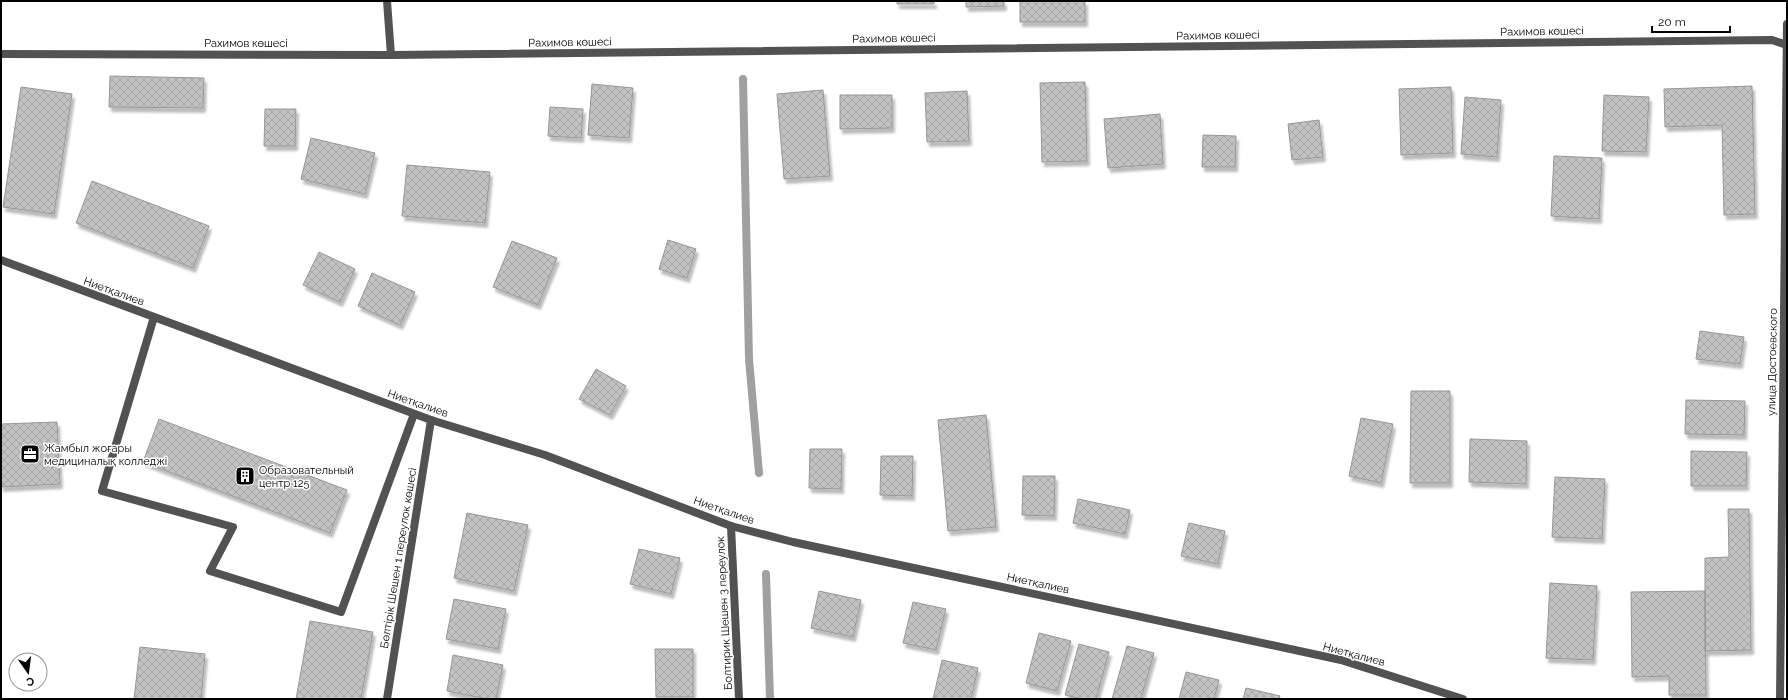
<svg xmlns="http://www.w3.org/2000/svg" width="1788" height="700" viewBox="0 0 1788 700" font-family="Raleway,sans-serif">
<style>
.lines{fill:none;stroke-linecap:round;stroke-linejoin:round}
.stream{stroke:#a0a0a0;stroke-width:8}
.building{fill:url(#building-cross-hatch);stroke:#969696;filter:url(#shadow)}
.service{stroke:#525252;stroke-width:8}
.minor{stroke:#525252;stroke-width:8}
.tertiary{stroke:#525252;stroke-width:8}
.labels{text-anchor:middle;stroke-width:3;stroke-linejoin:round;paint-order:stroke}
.street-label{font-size:11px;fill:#000;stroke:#fff}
.poi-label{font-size:11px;fill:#000;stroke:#fff;text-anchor:start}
</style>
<defs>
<pattern id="building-cross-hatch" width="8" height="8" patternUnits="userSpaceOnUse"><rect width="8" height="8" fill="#c2c2c2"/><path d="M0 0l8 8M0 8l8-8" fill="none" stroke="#a5a5a5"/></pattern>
<filter id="shadow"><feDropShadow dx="2.5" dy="4.5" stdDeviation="1" flood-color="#0004"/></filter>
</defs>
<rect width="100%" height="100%" fill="#fff"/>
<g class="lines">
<path class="stream" d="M 743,79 L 749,359 L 759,473
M 766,574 L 770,699"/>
</g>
<path class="building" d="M 897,1 L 934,1 L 934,4 L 897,4 Z
M 966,1 L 1004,1 L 1004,6 L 966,7 Z
M 1020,1 L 1085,1 L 1085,22 L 1020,22 Z
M 110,76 L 204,78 L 203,108 L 109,107 Z
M 1085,82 L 1087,161 L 1042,162 L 1040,83 Z
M 592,84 L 633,88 L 629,138 L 588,135 Z
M 1752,86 L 1755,214 L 1724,215 L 1722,125 L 1665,127 L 1664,89 Z
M 21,87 L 72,94 L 54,214 L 3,207 Z
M 1451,87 L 1453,153 L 1401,155 L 1399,89 Z
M 823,90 L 830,176 L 784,179 L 777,94 Z
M 967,91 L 969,141 L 927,142 L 925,93 Z
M 840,95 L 892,95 L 892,128 L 840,129 Z
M 1604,95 L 1649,97 L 1646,152 L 1602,151 Z
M 1465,97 L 1501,100 L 1497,157 L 1461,154 Z
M 550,107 L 583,109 L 581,138 L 548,136 Z
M 265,109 L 296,109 L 295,146 L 264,146 Z
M 1160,114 L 1163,164 L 1108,168 L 1104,119 Z
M 1319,120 L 1323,157 L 1292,160 L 1288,124 Z
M 1203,135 L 1236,136 L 1235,167 L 1202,167 Z
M 311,138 L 375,153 L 365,194 L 301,179 Z
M 1554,156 L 1602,158 L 1599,219 L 1551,216 Z
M 407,165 L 490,172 L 485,223 L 402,216 Z
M 92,181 L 209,226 L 193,268 L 76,223 Z
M 668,240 L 696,249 L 687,278 L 659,269 Z
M 512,241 L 557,258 L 538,305 L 493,287 Z
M 319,252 L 355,269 L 340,302 L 303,285 Z
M 372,273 L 415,292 L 400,325 L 358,306 Z
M 1700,331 L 1744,337 L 1740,364 L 1696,359 Z
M 596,369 L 626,386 L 610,415 L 579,399 Z
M 1411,391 L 1450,391 L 1450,483 L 1410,483 Z
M 1686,400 L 1745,401 L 1744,435 L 1685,434 Z
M 986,415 L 996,527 L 948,531 L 938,420 Z
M 1361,418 L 1393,424 L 1381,483 L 1349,476 Z
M 159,419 L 347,490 L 330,533 L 143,462 Z
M 57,422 L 60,484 L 1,487 L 1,424 Z
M 1470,439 L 1527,441 L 1526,484 L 1469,482 Z
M 810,449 L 842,449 L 841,489 L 809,488 Z
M 1691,451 L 1747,452 L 1746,486 L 1691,486 Z
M 881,456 L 913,456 L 912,496 L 880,495 Z
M 1023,476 L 1055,476 L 1054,516 L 1022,515 Z
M 1555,477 L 1605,479 L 1602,539 L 1552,537 Z
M 1078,499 L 1130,510 L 1125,534 L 1073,523 Z
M 1728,509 L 1749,509 L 1751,650 L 1705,651 L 1705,558 L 1729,557 Z
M 467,513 L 528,525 L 514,591 L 454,578 Z
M 1189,523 L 1225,531 L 1218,564 L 1181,556 Z
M 639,549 L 680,558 L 671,594 L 630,584 Z
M 1550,583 L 1597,586 L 1593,660 L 1546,658 Z
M 819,591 L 861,600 L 853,637 L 811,628 Z
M 1705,591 L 1706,695 L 1669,695 L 1669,676 L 1632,677 L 1631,592 Z
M 454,599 L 506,609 L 498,649 L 446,639 Z
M 913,602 L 946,609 L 936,650 L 903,643 Z
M 310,621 L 373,632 L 361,699 L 296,699 Z
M 1039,633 L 1071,641 L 1057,691 L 1026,683 Z
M 1079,644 L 1109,652 L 1096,699 L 1082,699 L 1065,695 Z
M 1127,646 L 1154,653 L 1141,699 L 1112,699 Z
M 140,647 L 205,654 L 201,699 L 134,699 Z
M 655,649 L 693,649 L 693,697 L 656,697 Z
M 453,655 L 503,665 L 496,699 L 487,699 L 447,691 Z
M 942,660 L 978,668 L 971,699 L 933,699 Z
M 1186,672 L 1219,680 L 1214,699 L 1179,699 Z
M 1246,688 L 1280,696 L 1279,699 L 1243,699 Z"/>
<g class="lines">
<path class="service" d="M 387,1 L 391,55
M 154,317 L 102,491 L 233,527 L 210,571 L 341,612 L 414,414"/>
<path class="minor" d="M 731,526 L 739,699
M 387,699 L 431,420
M 1780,699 L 1787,24"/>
<path class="tertiary" d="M 1,54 L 391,55 L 1772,40 L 1787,45
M 1,260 L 431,420 L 545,455 L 731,526 L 793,542 L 1341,660 L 1463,699"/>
</g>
<defs>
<symbol id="office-square" viewBox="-11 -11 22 22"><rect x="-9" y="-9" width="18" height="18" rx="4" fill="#000" stroke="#fff"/><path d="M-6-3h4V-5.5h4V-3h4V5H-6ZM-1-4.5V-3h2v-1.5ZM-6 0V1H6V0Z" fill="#fff"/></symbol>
<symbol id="building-square" viewBox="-11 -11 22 22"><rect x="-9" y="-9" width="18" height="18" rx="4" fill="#000" stroke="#fff"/><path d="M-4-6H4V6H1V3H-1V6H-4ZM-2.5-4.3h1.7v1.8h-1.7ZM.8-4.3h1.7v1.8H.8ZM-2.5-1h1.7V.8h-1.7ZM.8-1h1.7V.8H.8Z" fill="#fff"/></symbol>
</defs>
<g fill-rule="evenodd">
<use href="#office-square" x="19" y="443" width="22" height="22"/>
<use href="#building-square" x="234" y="465" width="22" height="22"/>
</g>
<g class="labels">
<g class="street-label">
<text transform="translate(1542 31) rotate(-1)" y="4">Рахимов көшесі</text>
<text transform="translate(1218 35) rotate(-1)" y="4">Рахимов көшесі</text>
<text transform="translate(894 38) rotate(-1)" y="4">Рахимов көшесі</text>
<text transform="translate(570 42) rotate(-1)" y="4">Рахимов көшесі</text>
<text x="246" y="47">Рахимов көшесі</text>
<text transform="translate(114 291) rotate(20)" y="4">Ниетқалиев</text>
<text transform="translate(1772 362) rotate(-89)" y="4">улица Достоевского</text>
<text transform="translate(418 403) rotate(19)" y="4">Ниетқалиев</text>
<text transform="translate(724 510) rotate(19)" y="4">Ниетқалиев</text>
<text transform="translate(398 558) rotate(-81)" y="4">Бөлтірік Шешен 1 переулок көшесі</text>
<text transform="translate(1038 583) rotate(12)" y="4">Ниетқалиев</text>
<text transform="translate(724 613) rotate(-93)" y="4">Болтирик Шешен 3 переулок</text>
<text transform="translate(1354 654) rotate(15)" y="4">Ниетқалиев</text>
</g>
<g class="poi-label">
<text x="44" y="452">Жамбыл жоғары<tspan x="44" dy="13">медициналық колледжі</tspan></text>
<text x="259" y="474">Образовательный<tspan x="259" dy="13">центр 125</tspan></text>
</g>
</g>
<rect width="1788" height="700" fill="none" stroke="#000000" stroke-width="4"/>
<g transform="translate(28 672) rotate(166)"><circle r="19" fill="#ffffff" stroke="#999999"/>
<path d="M0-3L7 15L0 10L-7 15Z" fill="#000000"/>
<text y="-6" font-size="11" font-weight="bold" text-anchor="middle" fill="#000000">С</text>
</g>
<path d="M1652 26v6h78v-6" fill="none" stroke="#000000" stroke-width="2"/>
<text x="1658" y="26" font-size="12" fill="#000000" stroke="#ffffff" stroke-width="3" paint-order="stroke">20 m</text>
</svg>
